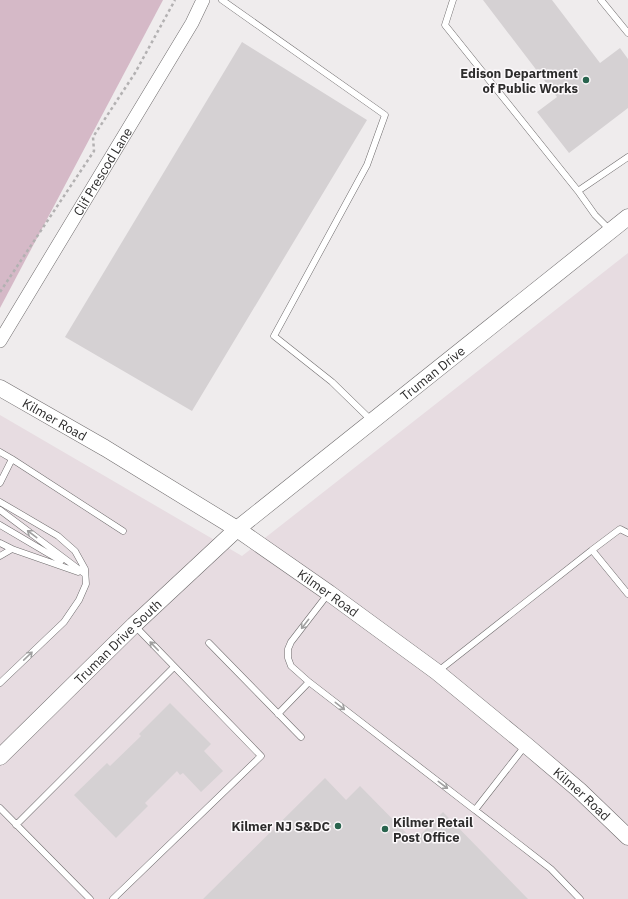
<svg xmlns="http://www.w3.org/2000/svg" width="628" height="899" viewBox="0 0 628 899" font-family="'IBM Plex Sans',sans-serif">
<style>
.built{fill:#e7dce1}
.green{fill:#d5b9c7}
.building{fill:#d5d1d3}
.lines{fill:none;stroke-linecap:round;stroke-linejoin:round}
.service-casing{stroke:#6f6c6d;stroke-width:7}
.minor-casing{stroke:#6f6c6d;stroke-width:14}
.tertiary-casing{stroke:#6f6c6d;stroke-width:17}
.path{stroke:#b3b1b2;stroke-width:2.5;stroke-dasharray:3 3;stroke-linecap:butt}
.service{stroke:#fff;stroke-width:6}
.minor{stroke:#fff;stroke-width:13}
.tertiary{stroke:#fff;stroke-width:16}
.oneway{stroke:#a0a0a0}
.poi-dot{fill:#29644e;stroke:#fcf9fb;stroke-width:1.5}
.labels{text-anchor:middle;stroke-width:3;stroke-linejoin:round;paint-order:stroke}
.poi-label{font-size:13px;font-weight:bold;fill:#2d2c2c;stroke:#fcf9fb;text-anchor:end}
.street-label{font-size:13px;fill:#2d2c2c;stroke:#fcf9fb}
</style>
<rect width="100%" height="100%" fill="#efeced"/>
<path class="built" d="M 628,253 L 628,899 L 0,899 L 0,415 L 242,556 Z"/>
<path class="green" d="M 0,0 L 163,0 L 0,308 Z"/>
<path class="building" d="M 483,0 L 552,0 L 600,63 L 620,48 L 628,59 L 628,108 L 569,153 L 537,112 L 557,97 Z
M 242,42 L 367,120 L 192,411 L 65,337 Z
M 170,703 L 211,744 L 204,751 L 223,771 L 201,792 L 183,773 L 180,775 L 177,771 L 145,803 L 148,806 L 116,838 L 74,795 L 107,763 L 110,766 L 141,736 L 139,734 Z
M 325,778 L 346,800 L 360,786 L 414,841 L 443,812 L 528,899 L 203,899 Z"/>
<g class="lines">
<defs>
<path id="service" d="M 222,0 L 385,115 L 367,165 L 274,336 L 332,382 L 371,420
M 453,0 L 445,25 L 578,191 L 628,157
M 601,0 L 628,33
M 578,191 L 595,215 L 610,230
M 0,452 L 12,459 L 0,483
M 12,459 L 123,531
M 0,502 L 58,536 L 75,551 L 85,569 L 86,584 L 79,600 L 64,622 L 0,683
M 0,510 L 85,574
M 0,525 L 61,561
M 0,543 L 12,549 L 78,572
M 592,550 L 620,529 L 628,533
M 0,556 L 12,549
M 328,594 L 291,642 L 288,649 L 288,658 L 291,666 L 309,682 L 475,810 L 525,746
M 209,643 L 301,737
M 437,672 L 592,550 L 628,594
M 278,714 L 309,682
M 0,808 L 90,899
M 475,810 L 551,869 L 580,899
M 16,825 L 174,667
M 113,899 L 261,756 L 134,625"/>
<g id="minor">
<path id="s1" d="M 0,341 L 192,23 L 203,0"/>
</g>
<g id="tertiary">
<path id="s2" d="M 0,388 L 105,448 L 237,529 L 329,593 L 437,672 L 526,745 L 579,790 L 628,837"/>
<path id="s3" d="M 0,757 L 134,625 L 237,529 L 628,217"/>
</g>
</defs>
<use href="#service" class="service-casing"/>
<use href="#minor" class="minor-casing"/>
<use href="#tertiary" class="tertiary-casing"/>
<path class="path" d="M 0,292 L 94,151 L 93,137 L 135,73 L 175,0"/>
<use href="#service" class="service"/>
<use href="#minor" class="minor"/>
<use href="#tertiary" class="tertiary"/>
</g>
<defs><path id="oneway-shaft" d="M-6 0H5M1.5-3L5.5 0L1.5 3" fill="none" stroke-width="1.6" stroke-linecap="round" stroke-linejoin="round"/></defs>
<g class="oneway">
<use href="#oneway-shaft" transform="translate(32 534) rotate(-143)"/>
<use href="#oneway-shaft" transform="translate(305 624) rotate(128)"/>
<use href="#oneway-shaft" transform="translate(154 646) rotate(-134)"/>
<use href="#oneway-shaft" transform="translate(28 656) rotate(-44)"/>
<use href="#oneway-shaft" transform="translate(340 706) rotate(38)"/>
<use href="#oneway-shaft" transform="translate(443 785) rotate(37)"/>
</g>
<g class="poi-dot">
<circle cx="586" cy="80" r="4"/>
<circle cx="338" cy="826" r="4"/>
<circle cx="385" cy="829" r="4"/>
</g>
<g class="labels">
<g class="poi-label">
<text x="578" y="78">Edison Department<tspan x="578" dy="15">of Public Works</tspan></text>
<text x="393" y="827" text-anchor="start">Kilmer Retail<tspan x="393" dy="15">Post Office</tspan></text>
<text x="330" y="831">Kilmer NJ S&amp;DC</text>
</g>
<g class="street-label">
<text dy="5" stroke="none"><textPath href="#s1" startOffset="198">Clif Prescod Lane</textPath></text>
<text dy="5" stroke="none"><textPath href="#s3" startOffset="579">Truman Drive</textPath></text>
<text dy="5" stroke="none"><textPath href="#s2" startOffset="63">Kilmer Road</textPath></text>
<text dy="5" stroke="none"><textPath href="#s2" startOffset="387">Kilmer Road</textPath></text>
<text dy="5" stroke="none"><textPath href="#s3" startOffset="165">Truman Drive South</textPath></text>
<text dy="5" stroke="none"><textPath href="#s2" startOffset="711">Kilmer Road</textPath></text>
</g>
</g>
</svg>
